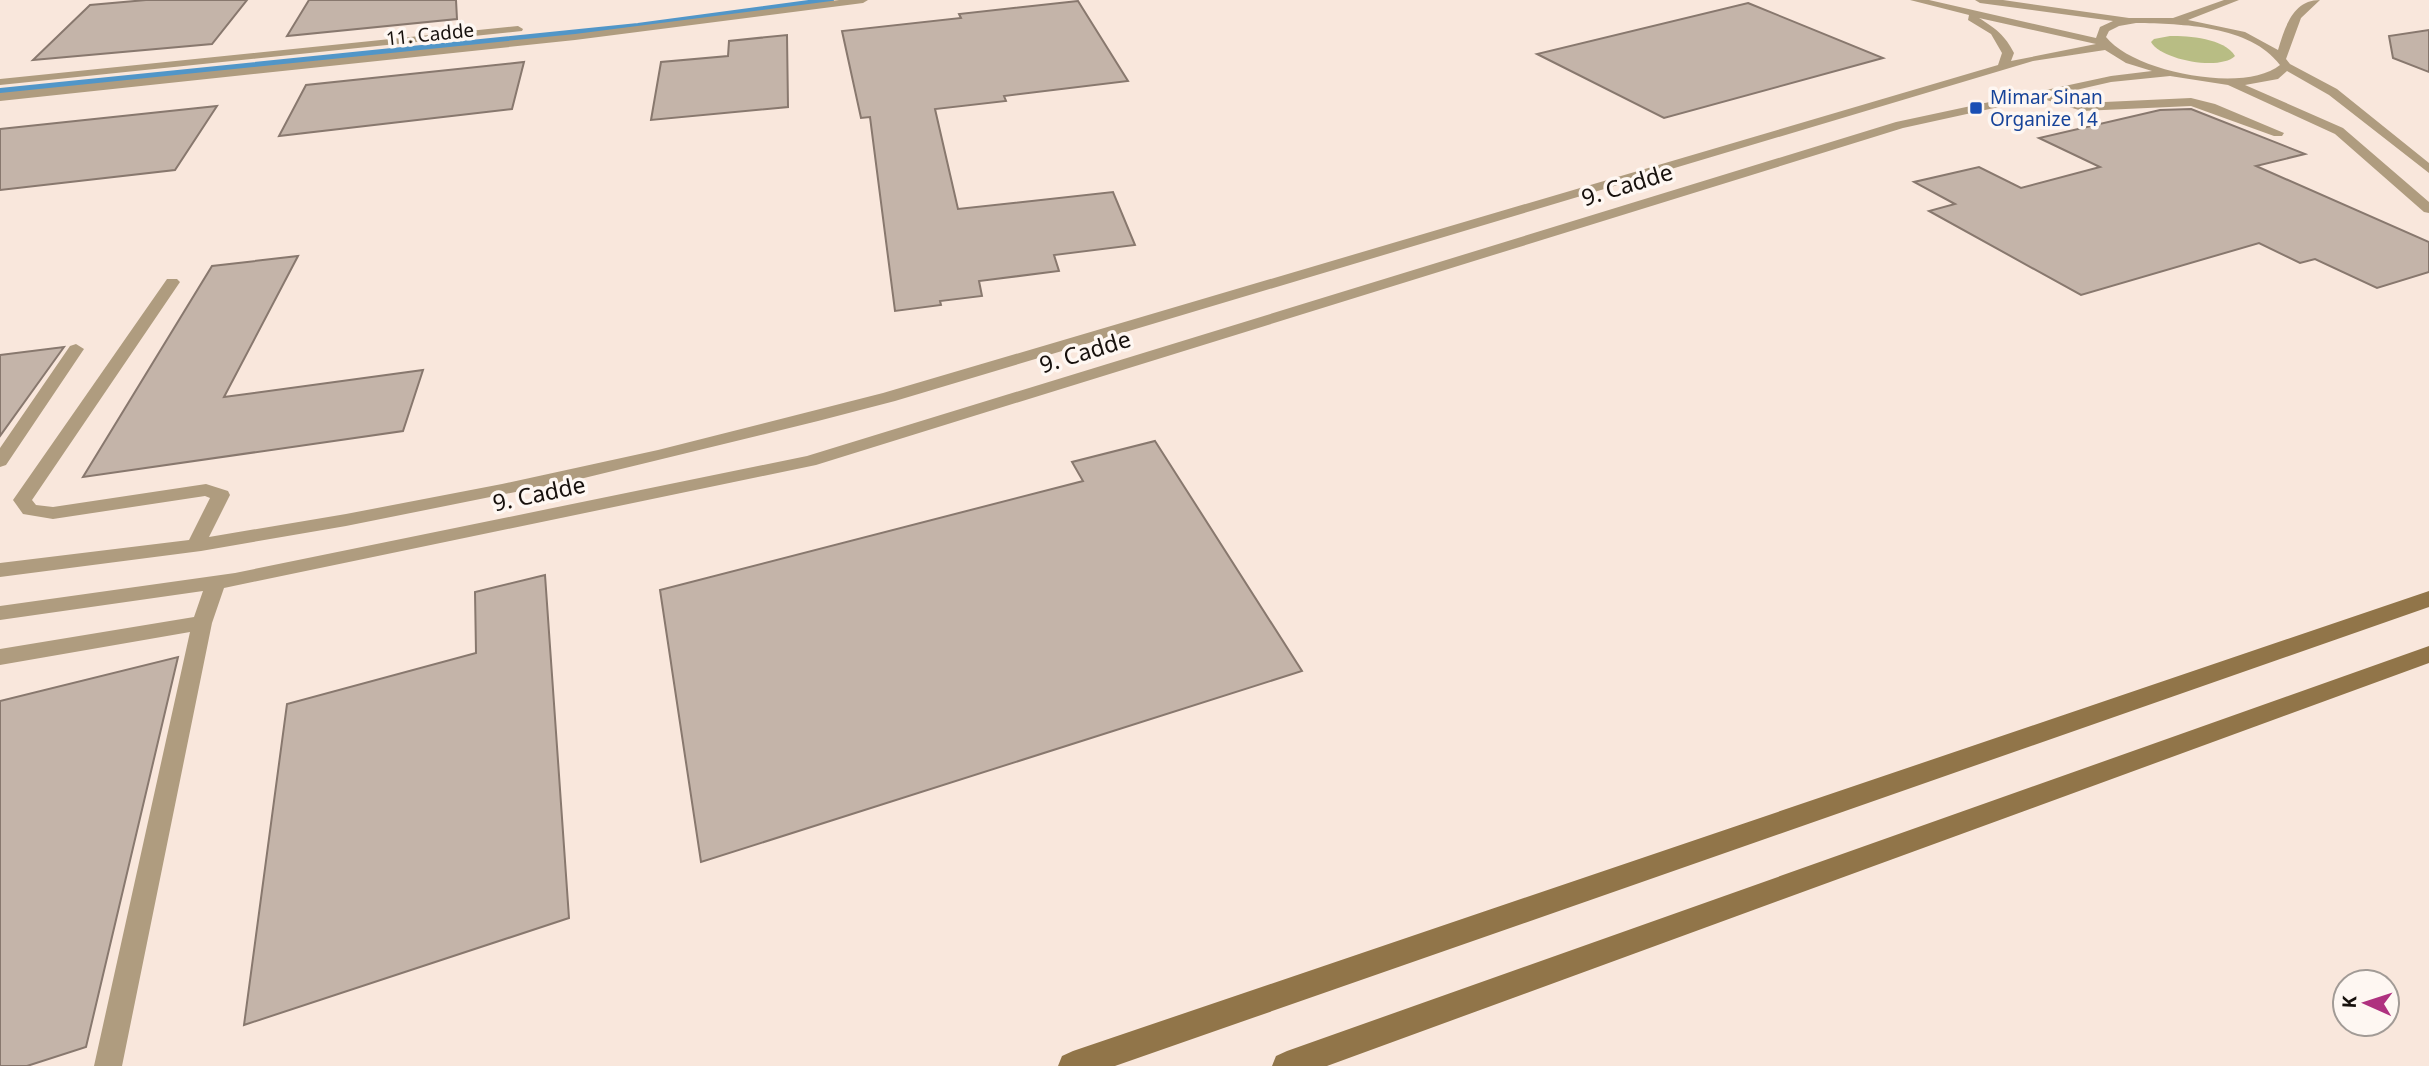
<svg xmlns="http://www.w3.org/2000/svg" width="2429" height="1066" viewBox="0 0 2429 1066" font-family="'Noto Sans',sans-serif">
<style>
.green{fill:#b8bd84}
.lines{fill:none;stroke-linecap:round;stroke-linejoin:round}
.stream{stroke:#5196c8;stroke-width:6}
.building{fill:#c4b4a9;stroke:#88786e;stroke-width:2}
.lane{fill:#af9c7f;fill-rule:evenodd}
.secondary{fill:#917549;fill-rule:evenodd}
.transit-dot{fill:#1a4fb4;stroke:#fef7f2;stroke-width:2.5}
.labels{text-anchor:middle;stroke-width:7;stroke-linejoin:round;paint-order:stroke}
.far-street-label{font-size:19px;fill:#17110d;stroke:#fef7f2}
.far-transit-label{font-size:19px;fill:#164399;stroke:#fef7f2;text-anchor:start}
.street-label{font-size:23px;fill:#17110d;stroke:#fef7f2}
</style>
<rect width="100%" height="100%" fill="#f9e7dc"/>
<path class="green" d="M 2170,36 C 2189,36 2224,38 2235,56 C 2220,71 2161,60 2151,42 L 2154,39 Z"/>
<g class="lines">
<path class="stream" d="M 0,91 L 638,26 L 831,0"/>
</g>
<path class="building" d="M 146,0 L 247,0 L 212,44 L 33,60 L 90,5 Z
M 309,0 L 456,0 L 457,19 L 287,36 Z
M 1078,1 L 1128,81 L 1004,96 L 1006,101 L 935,109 L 958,209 L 1113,192 L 1135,245 L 1054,255 L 1059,271 L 979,281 L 982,296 L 940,301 L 941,305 L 895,311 L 870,117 L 861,118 L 842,31 L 961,18 L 959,14 Z
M 1748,3 L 1883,58 L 1664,118 L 1537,54 Z
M 2429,30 L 2429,72 L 2393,58 L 2389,36 Z
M 787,35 L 788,107 L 651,120 L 661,62 L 728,56 L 729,41 Z
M 524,62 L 512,109 L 279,136 L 306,85 Z
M 217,106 L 175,170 L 0,190 L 0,129 Z
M 2191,109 L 2305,154 L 2256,166 L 2429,242 L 2429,272 L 2377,288 L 2315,259 L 2300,263 L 2259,243 L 2081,295 L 1929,211 L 1955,204 L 1914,182 L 1979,167 L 2021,188 L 2100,167 L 2039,138 L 2160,110 Z
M 298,256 L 224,397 L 423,370 L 403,431 L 83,477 L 212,266 Z
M 64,347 L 0,436 L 0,355 Z
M 1155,441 L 1302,671 L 701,862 L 660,590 L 1083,481 L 1072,462 Z
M 545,575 L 569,918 L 244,1025 L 287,704 L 476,653 L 475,592 Z
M 178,657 L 86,1047 L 27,1066 L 0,1066 L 0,701 Z"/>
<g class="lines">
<path class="lane" d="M 839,0 L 868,0 L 863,3 L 575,40 L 0,101 L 0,93 L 575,34 Z
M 1910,0 L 1929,0 L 2096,38 L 2100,27 L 2113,21 L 1980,3 L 1975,0 L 2003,0 L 2129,18 L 2173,18 L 2224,0 L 2239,0 L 2188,20 L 2245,32 L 2278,50 C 2285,27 2293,0 2320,0 L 2301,18 L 2286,59 L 2290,64 L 2337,89 L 2429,163 L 2429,173 L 2329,95 L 2287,71 L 2278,79 L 2245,85 L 2343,128 L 2429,202 L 2429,213 L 2424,212 L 2335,134 L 2228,85 L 2170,76 L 2111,82 L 2054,95 L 2083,103 L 2191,98 L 2215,104 L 2284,133 L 2282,136 L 2274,136 L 2191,106 L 2082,111 L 2040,98 L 1903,128 L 816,465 L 224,588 L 212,623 L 122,1066 L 94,1066 L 190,632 L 0,665 L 0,649 L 194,617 L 203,591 L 0,620 L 0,606 L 235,573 L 807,456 L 1896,122 L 2111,76 L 2152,71 L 2126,63 L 2105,50 L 2033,61 L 895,401 L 818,421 L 580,479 L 346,526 L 201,551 L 0,577 L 0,563 L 189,540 L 210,498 L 205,496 L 53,519 L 23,514 L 13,500 L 167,279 L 177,279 L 180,282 L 32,500 L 36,505 L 53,507 L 206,484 L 228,491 L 230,495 L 209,537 L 346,514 L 502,484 L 658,450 L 883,393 L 1998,65 L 2002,53 L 1991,34 L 1968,20 L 1969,15 ZM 1979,18 L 2096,44 L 2011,61 L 2014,53 C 2005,35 1995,28 1979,18 ZM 2136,23 C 2182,24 2250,25 2280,65 C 2245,94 2133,72 2106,37 L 2109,31 L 2119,26 Z
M 518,26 L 523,29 L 522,31 L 0,85 L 0,79 Z
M 76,344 L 84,349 L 6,465 L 0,467 L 0,448 L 70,346 Z"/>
<path class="secondary" d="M 2429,591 L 2429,607 L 1115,1066 L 1058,1066 L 1062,1056 L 1073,1051 Z
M 2429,646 L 2429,663 L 1327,1066 L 1272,1066 L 1276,1056 L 1287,1051 Z"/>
</g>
<rect class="transit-dot" x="1969" y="101" width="14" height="14" rx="3.5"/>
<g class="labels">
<g class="far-street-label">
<text transform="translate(430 34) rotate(-6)" y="7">11. Cadde</text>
</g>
<g class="far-transit-label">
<text x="1990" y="104">Mimar Sinan<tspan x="1990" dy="22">Organize 14</tspan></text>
</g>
<g class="street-label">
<text transform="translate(1627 185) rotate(-17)" y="8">9. Cadde</text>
<text transform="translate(1085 352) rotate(-17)" y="8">9. Cadde</text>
<text transform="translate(539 494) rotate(-12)" y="8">9. Cadde</text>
</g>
</g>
<g transform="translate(2366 1003) rotate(273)"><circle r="33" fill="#fef7f2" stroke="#a29b96" stroke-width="2"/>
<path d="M0-5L12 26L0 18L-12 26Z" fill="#af317f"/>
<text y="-10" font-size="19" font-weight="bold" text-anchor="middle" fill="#17110d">K</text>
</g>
</svg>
